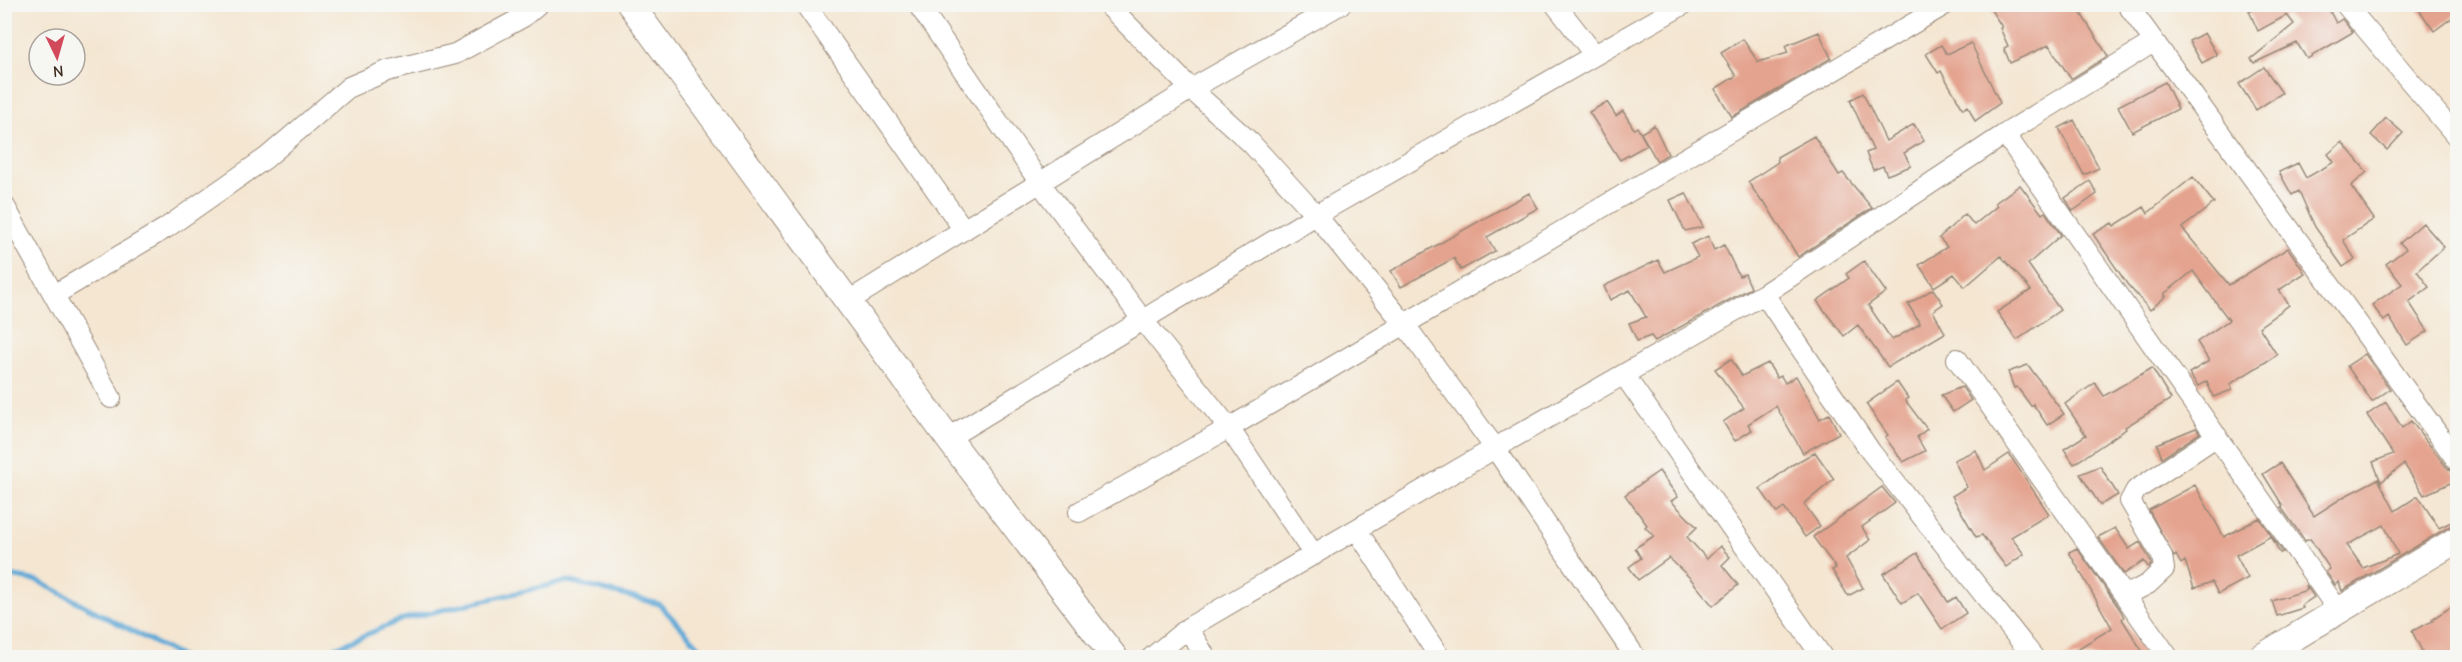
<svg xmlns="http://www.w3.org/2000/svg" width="2462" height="662" viewBox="0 0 2462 662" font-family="'Comic Neue',sans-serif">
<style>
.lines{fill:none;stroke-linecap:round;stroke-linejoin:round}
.stream{stroke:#5ea9d7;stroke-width:5}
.building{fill:#e4a38e;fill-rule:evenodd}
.minor-casing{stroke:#988878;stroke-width:22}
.major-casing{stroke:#988878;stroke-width:28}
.minor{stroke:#fff;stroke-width:20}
.major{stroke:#fff;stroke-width:26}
</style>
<rect width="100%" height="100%" fill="#f6f6f2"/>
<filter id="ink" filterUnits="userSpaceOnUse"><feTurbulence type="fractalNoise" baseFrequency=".0167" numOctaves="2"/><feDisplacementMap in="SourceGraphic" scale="12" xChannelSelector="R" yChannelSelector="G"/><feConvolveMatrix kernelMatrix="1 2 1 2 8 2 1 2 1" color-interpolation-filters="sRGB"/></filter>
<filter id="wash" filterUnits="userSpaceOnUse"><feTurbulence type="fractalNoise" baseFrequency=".008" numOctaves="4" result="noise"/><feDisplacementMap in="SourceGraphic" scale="24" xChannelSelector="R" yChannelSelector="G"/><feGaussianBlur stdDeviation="1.35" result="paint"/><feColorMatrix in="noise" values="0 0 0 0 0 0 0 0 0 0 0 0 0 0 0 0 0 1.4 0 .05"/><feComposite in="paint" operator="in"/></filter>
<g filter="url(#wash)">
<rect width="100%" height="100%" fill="#f4e6d1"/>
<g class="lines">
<path class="stream" d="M 4,575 L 38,581 L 183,658
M 312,658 L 403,619 L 568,581 L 659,604 L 710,658"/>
</g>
<g id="blocks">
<path class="building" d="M 2000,4 L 2075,4 L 2108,56 L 2071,79 L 2049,45 L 2010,63 L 2004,48 L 2008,46 L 2000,28 L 2002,27 L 1991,10 Z
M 2265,4 L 2326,4 L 2336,23 L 2342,19 L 2353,32 L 2307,59 L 2297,43 L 2254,63 L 2251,59 L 2294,24 L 2287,15 L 2258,31 L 2249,11 Z
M 2415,4 L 2457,4 L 2457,14 L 2434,31 Z
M 1819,32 L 1831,58 L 1732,117 L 1715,89 L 1736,76 L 1721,53 L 1743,39 L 1758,62 L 1788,53 L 1785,46 Z
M 2204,33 L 2217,55 L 2202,63 L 2189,41 Z
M 1971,43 L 2000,103 L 1975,121 L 1968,106 L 1963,109 L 1941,71 L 1938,73 L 1926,54 L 1941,45 L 1947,54 Z
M 2264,67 L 2282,93 L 2256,110 L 2239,84 Z
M 2165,82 L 2178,109 L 2132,132 L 2118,106 Z
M 1863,93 L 1886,141 L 1914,124 L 1924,141 L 1904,153 L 1911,166 L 1887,175 L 1883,166 L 1873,170 L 1866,153 L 1873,150 L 1850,100 Z
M 1607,102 L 1616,116 L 1623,111 L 1634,129 L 1637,127 L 1647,145 L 1620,160 L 1589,112 Z
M 2386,118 L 2403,133 L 2387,150 L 2371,135 Z
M 2074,120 L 2099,168 L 2084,175 L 2059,128 Z
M 1654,125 L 1668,154 L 1657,161 L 1641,133 Z
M 1814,136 L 1839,175 L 1843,173 L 1872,208 L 1798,257 L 1764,201 L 1762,202 L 1748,182 L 1778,162 L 1777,157 Z
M 2342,142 L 2367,172 L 2351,186 L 2374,219 L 2343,240 L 2355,259 L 2343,267 L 2315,227 L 2299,191 L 2292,195 L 2279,172 L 2298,163 L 2306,178 L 2334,162 L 2328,154 Z
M 2193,177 L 2214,203 L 2182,228 L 2229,285 L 2288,248 L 2305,273 L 2279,290 L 2289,305 L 2259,327 L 2277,355 L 2230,384 L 2232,390 L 2213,397 L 2207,381 L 2198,386 L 2189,373 L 2209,361 L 2197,342 L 2229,320 L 2193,271 L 2164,294 L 2166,296 L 2150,310 L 2127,284 L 2093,234 L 2112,223 L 2114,226 L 2144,207 L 2148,213 Z
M 2090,181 L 2097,194 L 2073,211 L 2065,198 Z
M 2020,185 L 2042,214 L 2045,212 L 2061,235 L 2028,264 L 2060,310 L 2017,340 L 1997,312 L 2031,290 L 2001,256 L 1965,287 L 1954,274 L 1934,287 L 1919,265 L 1947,247 L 1939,238 L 1965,214 L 1974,225 L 1997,206 L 1995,203 Z
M 1529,193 L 1538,208 L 1487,237 L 1495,251 L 1461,270 L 1454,258 L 1401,287 L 1391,271 Z
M 1686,193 L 1703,227 L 1685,231 L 1670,200 Z
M 2423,223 L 2444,247 L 2417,271 L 2429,287 L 2409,302 L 2428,331 L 2407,345 L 2389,317 L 2384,321 L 2372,305 L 2402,284 L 2386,264 L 2406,249 L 2400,243 Z
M 1708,236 L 1714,250 L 1724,245 L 1739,276 L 1745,274 L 1751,288 L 1655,341 L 1651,336 L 1637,341 L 1629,323 L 1646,317 L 1630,290 L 1610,300 L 1604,286 L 1658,260 L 1665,272 L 1698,257 L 1691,244 Z
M 1864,261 L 1886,292 L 1868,305 L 1892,340 L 1920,324 L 1908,304 L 1933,289 L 1943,304 L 1933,311 L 1945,333 L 1888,367 L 1858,325 L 1844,336 L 1817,301 L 1849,278 L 1846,274 Z
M 2365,354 L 2390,389 L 2372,402 L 2347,366 Z
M 1731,359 L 1742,376 L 1768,363 L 1777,378 L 1781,376 L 1785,383 L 1796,376 L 1820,419 L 1829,414 L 1839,433 L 1803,453 L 1776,406 L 1748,424 L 1752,430 L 1735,441 L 1723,422 L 1744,408 L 1715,369 Z
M 2028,365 L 2064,414 L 2047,425 L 2033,404 L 2031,406 L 2017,387 L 2014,388 L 2008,372 Z
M 2152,368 L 2171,399 L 2125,427 L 2126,429 L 2074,464 L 2064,449 L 2086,435 L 2065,404 L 2095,383 L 2104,396 Z
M 1897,382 L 1908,398 L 1905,400 L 1927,429 L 1917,437 L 1925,451 L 1903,462 L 1885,437 L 1888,435 L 1866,404 Z
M 1962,387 L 1971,400 L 1953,412 L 1941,395 Z
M 2386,402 L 2402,428 L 2411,421 L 2448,469 L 2455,473 L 2457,480 L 2424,495 L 2404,464 L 2381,482 L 2373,462 L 2393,454 L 2367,415 Z
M 2196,428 L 2200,433 L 2162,458 L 2157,444 Z
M 1976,450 L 1985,470 L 2009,454 L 2049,514 L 2011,537 L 2024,554 L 2006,567 L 1982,535 L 1976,537 L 1952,496 L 1967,487 L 1954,460 Z
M 1815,452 L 1834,479 L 1804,504 L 1820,526 L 1805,537 L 1784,508 L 1777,513 L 1760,489 L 1792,465 Z
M 2280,463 L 2314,516 L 2345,496 L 2378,479 L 2395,511 L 2418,496 L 2439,528 L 2457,519 L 2457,524 L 2450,526 L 2342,591 L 2339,582 L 2335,585 L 2326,572 L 2330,569 L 2311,540 L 2310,539 L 2305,541 L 2281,507 L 2283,506 L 2263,474 ZM 2384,525 L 2398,554 L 2363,568 L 2347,545 Z
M 2100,466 L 2118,495 L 2100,505 L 2080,474 Z
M 1659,471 L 1678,497 L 1671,501 L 1697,527 L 1687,537 L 1707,559 L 1720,546 L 1730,557 L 1722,565 L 1738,585 L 1713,606 L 1690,578 L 1669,558 L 1638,580 L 1629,567 L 1641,558 L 1635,548 L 1654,536 L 1645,527 L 1647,525 L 1625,495 Z
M 2195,485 L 2224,537 L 2259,518 L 2283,552 L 2280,553 L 2271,536 L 2236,555 L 2248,578 L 2218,594 L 2212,582 L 2194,588 L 2185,561 L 2181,564 L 2176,555 L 2174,557 L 2149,510 Z
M 1882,487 L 1895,503 L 1862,527 L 1870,540 L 1846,558 L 1863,588 L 1848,596 L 1832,570 L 1836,568 L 1813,537 Z
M 2115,528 L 2129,549 L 2140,542 L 2150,560 L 2151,565 L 2148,567 L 2144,561 L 2124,574 L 2098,537 Z
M 2077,548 L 2121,611 L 2124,617 L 2122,619 L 2146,657 L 2064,657 L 2112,628 L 2069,552 Z
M 1917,553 L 1948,602 L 1956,597 L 1966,613 L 1942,629 L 1918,593 L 1902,603 L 1883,574 Z
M 2306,585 L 2314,597 L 2302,605 L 2303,608 L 2277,616 L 2272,601 L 2307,590 Z
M 2457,603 L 2457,657 L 2425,657 L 2412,631 L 2433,621 L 2432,619 Z"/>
</g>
</g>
<g filter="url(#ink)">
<use href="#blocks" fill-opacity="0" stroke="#988878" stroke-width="1.5"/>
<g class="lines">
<defs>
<path id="minor" d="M 805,4 L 964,230
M 918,4 L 1040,183 L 1142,319 L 1229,428 L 1314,555
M 1107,4 L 1191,89 L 1251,143 L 1316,215 L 1405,325 L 1495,448 L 1636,658
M 1555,4 L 1594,54
M 2127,4 L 2458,462
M 2345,4 L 2458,138
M 2005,134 L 2338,610
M 4,205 L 111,398
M 1764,294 L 1871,452 L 2034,658
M 54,295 L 166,228 L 266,158 L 349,87 L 387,71 L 455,54 L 523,17 L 538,4
M 847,302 L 1191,89 L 1341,4
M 1957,359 L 2169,658
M 1624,375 L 1823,658
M 948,438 L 1316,215 L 1684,4
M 1079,512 L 1229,428 L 1946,4
M 1357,530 L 1440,658
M 2125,596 L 2148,584 L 2164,569 L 2162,556 L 2130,501 L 2136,490 L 2217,436
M 1151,658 L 1188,628
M 1206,658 L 1188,628 L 1495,448 L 1764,294 L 2005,134 L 2152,43"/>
<path id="major" d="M 630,4 L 948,438 L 1115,658
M 2260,658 L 2458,539"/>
</defs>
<use href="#minor" class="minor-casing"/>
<use href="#major" class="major-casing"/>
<use href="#minor" class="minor"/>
<use href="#major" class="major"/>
</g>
</g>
<rect width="2462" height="662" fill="none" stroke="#f6f6f2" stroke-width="24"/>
<g transform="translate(57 57) rotate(175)"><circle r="28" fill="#f6f6f2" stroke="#aba49d" stroke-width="1.5"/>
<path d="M0-4.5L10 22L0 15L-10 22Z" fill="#d1495b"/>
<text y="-9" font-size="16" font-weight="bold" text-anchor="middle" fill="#3b2a1e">N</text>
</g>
</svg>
